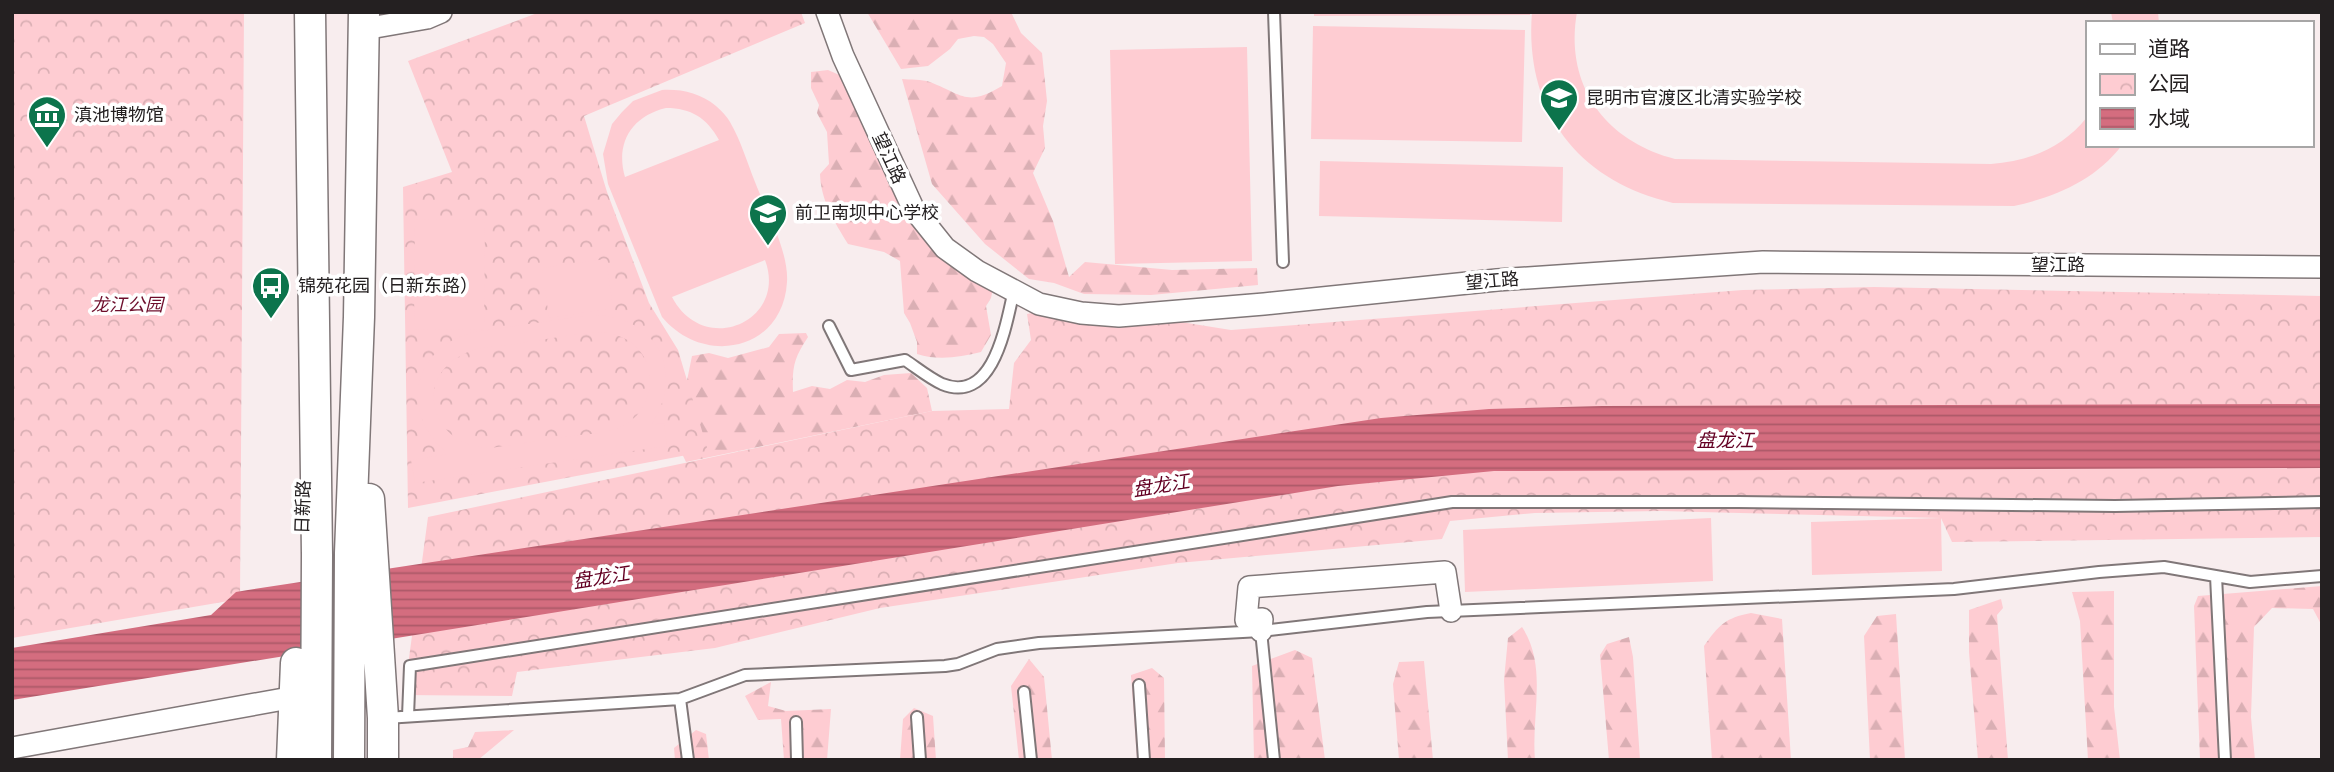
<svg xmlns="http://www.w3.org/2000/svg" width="2334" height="772" viewBox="0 0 2334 772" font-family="'Times New Roman','Noto Sans SC',serif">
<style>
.forest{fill:url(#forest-firs)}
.park{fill:url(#park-crowns)}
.garden{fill:#feccd2;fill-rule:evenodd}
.water{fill:url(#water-rules)}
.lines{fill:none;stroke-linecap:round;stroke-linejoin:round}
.lane-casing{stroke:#807778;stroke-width:14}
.street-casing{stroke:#807778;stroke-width:24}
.secondary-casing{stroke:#807778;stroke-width:33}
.lane{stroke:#fff;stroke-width:10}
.street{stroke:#fff;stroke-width:21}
.secondary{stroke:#fff;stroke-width:30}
.labels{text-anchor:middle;stroke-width:7;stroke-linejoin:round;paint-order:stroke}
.poi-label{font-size:18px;fill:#242021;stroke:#fff;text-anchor:start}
.street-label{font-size:18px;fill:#242021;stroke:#fff}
.park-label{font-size:18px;font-style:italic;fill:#6d0d2b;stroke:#fff}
.water-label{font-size:19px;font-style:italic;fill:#630023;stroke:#fff}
</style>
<defs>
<pattern id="forest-firs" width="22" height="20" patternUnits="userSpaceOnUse" patternTransform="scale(1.75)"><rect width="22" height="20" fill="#feccd2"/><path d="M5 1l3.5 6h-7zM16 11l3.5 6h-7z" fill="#daafb4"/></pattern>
<pattern id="park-crowns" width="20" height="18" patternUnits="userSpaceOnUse" patternTransform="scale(1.75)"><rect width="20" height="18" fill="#feccd2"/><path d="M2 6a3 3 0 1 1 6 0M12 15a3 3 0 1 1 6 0" fill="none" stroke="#daafb4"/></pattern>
<pattern id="water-rules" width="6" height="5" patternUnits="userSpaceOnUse" patternTransform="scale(1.75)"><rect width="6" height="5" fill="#d46d7f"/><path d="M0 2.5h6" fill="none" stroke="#ac5968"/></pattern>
</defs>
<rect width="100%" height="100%" fill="#f8edee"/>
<path class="forest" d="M 867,12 L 1011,12 L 1021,33 L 1042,53 L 1047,101 L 1043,126 L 1045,148 L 1033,173 L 1053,221 L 1069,277 L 1085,262 L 1172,270 L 1257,268 L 1258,285 L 1151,295 L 1084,294 L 1054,283 L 1029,279 L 985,244 L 932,184 L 902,79 C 911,80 921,79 930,82 C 963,95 967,107 1002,86 L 1006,63 L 993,44 L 984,37 L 974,36 L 958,39 L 950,49 L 928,66 L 901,69 Z
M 828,70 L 844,77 L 889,185 L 904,204 L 909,222 L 929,237 L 996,274 L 991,298 L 986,306 L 991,335 L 981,352 C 960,357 939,361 917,354 L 917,342 L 910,323 L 904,313 L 900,261 L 884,252 L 848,244 C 834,221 821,201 820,174 L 829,164 L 827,132 L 817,113 L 819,105 L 811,88 L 811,72 Z
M 806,333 L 808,337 C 794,358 792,367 793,392 L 812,386 L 830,389 L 847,380 L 865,382 L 884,375 L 911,373 L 927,388 L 932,411 L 686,462 L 675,439 L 692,356 L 709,353 L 728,358 L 769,347 L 779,334 Z
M 2322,586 L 2322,626 L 2313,609 L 2272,608 L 2254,627 L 2251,717 L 2255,760 L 2200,760 L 2194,606 L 2198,596 Z
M 2114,591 L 2114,707 L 2120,760 L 2088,760 L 2080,621 L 2072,592 Z
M 2001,599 L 2003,608 L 1997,615 L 2008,760 L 1978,760 L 1969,652 L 1969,610 Z
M 1751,613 L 1782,619 L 1791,760 L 1712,760 L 1704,646 C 1719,625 1725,618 1751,613 Z
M 1896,614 L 1905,760 L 1870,760 L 1864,636 L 1877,616 Z
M 1522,627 C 1548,666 1531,715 1535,760 L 1508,760 L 1504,680 L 1508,638 Z
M 1629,637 L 1633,657 L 1640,760 L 1609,760 L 1600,655 L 1607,644 Z
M 1295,650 L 1312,658 L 1325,760 L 1254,760 L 1252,666 Z
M 1029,659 L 1044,677 L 1052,760 L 1019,760 L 1011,686 Z
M 1424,661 L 1433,760 L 1399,760 L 1393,684 L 1399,662 Z
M 1152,668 L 1164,678 L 1165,760 L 1137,760 L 1131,675 Z
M 771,682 L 768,706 L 786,711 L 831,709 L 827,760 L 784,760 L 781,719 L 758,720 L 745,696 Z
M 914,708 L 933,716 L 936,760 L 900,760 L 903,719 Z
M 514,730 L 478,760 L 453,760 L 453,750 L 468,747 L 475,732 Z
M 696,730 L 706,734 L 709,760 L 675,760 L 674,748 Z"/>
<path class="park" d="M 12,12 L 244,12 L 240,599 L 12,638 Z
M 540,12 L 801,12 L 805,23 L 584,116 L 607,192 L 649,303 L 678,350 L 708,451 L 408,508 L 403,187 L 452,172 L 408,61 Z
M 1874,287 L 2322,296 L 2322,537 L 1952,542 L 1941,518 L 1661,511 L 1535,513 L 1450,521 L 1442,539 L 1178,563 L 880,608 L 715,648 L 517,672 L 512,696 L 404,695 L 428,517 L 932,411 L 1009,409 L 1014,363 L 1031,340 L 1027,314 L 1074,305 L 1231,330 L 1743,290 Z"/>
<path class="garden" d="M 1314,12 L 1530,12 L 1530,15 L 1314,16 Z
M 1532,12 L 1577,12 C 1564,85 1605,141 1675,159 L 1991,164 C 2029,161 2063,148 2087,117 L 2087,145 L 2122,145 C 2096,180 2055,197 2014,206 L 1673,203 C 1577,181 1524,110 1532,12 Z
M 2111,12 L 2158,12 L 2159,23 L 2113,23 Z
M 1313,26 L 1525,30 L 1522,142 L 1311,139 Z
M 1247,47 L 1252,261 L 1115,264 L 1110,50 Z
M 662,90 C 682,89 700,93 716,106 C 722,111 727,117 730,122 C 741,141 747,162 755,182 C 766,210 789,252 787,282 C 783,351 704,367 662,317 L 608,184 L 603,154 L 612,124 L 622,112 L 633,101 ZM 666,108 C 691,108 707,118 719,140 L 625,177 C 615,143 632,116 666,108 ZM 765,260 C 788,321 704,358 672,297 Z
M 1320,161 L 1563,167 L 1562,222 L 1319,216 Z
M 415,219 L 485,220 L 484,330 L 414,329 Z
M 606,259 L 613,308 L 549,318 L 542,268 Z
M 591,315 C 655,314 687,371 651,425 L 664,423 L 667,446 L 415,483 L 411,460 L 448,454 C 399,414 411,348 474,332 ZM 594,332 C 614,332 633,338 644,357 C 658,383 647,417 618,428 C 603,434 586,434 571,436 C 544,440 517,444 491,448 C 434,449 411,381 462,355 C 475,347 493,347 509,345 C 537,340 565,336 594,332 Z
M 1711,518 L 1713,581 L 1465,592 L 1463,530 Z
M 1941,518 L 1942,571 L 1812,575 L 1811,522 Z"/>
<path class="water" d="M 2322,404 L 2322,468 L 1494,471 L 1338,486 L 12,700 L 12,648 L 211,615 L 236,592 L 248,590 L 1381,418 L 1489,409 L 1602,406 Z"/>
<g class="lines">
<defs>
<path id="lane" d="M 1274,12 L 1283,262
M 829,326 L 851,370 L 905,360 C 917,368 929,378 942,384 C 994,405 1006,324 1014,290
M 2216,576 L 2225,760
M 1261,631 L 1274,760
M 1139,685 L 1144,760
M 1024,692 L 1031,760
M 680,699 L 688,760
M 408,716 L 410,666 L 1452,502 L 1738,502 L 2115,506 L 2322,502
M 917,717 L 920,760
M 386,718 L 680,699 L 745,675 L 945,666 L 958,664 L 997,649 L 1039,643 L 1261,631 L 1427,612 L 1954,589 L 2099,572 L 2164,567 L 2250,582 L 2322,576
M 796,722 L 797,760"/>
<path id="street" d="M 827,12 L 843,56 L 913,208 L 945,248 L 977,271 L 1039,304 L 1081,313 L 1119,316 L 1264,304 L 1497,280 L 1763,262 L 2322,267
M 364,29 L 427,18 L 441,12
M 1261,631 L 1262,619 L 1246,620 L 1249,587 L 1445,572 L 1451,611
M 12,748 L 295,697"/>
<path id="secondary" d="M 310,12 L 317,555 L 316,760
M 369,499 L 383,718 L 383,760
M 292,760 L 296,663
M 349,760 L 350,553 L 359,317 L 364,12"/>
</defs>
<use href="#lane" class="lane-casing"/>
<use href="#street" class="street-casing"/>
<use href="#secondary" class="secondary-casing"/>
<use href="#lane" class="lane"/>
<use href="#street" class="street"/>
<use href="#secondary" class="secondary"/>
</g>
<defs>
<symbol id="school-pin" viewBox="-11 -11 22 30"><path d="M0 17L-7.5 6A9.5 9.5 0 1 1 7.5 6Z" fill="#0c744c" stroke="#fff"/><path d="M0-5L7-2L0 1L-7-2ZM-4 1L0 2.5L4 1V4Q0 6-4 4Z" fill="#fff"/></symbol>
<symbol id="museum-pin" viewBox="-11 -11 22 30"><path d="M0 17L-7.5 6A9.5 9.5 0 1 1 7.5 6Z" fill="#0c744c" stroke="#fff"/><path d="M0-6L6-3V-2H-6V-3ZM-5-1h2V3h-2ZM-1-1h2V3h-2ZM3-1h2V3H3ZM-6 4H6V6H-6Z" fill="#fff"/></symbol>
<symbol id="bus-pin" viewBox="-11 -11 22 30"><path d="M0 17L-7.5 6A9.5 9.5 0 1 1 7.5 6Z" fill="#0c744c" stroke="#fff"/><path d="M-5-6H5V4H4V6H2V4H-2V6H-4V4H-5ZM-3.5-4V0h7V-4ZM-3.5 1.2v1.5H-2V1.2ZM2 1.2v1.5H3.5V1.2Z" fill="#fff"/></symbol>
</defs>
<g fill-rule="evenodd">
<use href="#school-pin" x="1537" y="76" width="44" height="60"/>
<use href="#museum-pin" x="25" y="93" width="44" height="60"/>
<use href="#school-pin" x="746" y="191" width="44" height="60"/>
<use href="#bus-pin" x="249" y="264" width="44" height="60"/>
</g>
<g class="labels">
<g class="poi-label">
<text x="1586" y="104">昆明市官渡区北清实验学校</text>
<text x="74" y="121">滇池博物馆</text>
<text x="795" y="219">前卫南坝中心学校</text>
<text x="298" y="292">锦苑花园（日新东路）</text>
</g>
<g class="street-label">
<text transform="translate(889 158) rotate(65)" y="6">望江路</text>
<text x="2058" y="271">望江路</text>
<text transform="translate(1492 281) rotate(-5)" y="6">望江路</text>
<text transform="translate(303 507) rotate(-88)" y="6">日新路</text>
</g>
<g class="park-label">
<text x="127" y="311">龙江公园</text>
</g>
<g class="water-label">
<text x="1725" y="447">盘龙江</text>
<text transform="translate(1161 485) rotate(-9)" y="7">盘龙江</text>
<text transform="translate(601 577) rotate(-9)" y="7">盘龙江</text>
</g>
</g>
<rect width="2334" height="772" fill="none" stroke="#242021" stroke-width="28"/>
<rect x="2086" y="21" width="228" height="126" fill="#ffffff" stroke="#a7a6a6" stroke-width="2"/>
<rect x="2100" y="44" width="35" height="10" fill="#ffffff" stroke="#a7a6a6" stroke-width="2"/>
<text x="2148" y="56" font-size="21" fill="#242021">道路</text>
<rect x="2100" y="74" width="35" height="21" fill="url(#park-crowns)" stroke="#a7a6a6" stroke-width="2"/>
<text x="2148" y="91" font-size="21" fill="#242021">公园</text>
<rect x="2100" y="108" width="35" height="21" fill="url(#water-rules)" stroke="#a7a6a6" stroke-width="2"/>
<text x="2148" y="126" font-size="21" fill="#242021">水域</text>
</svg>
